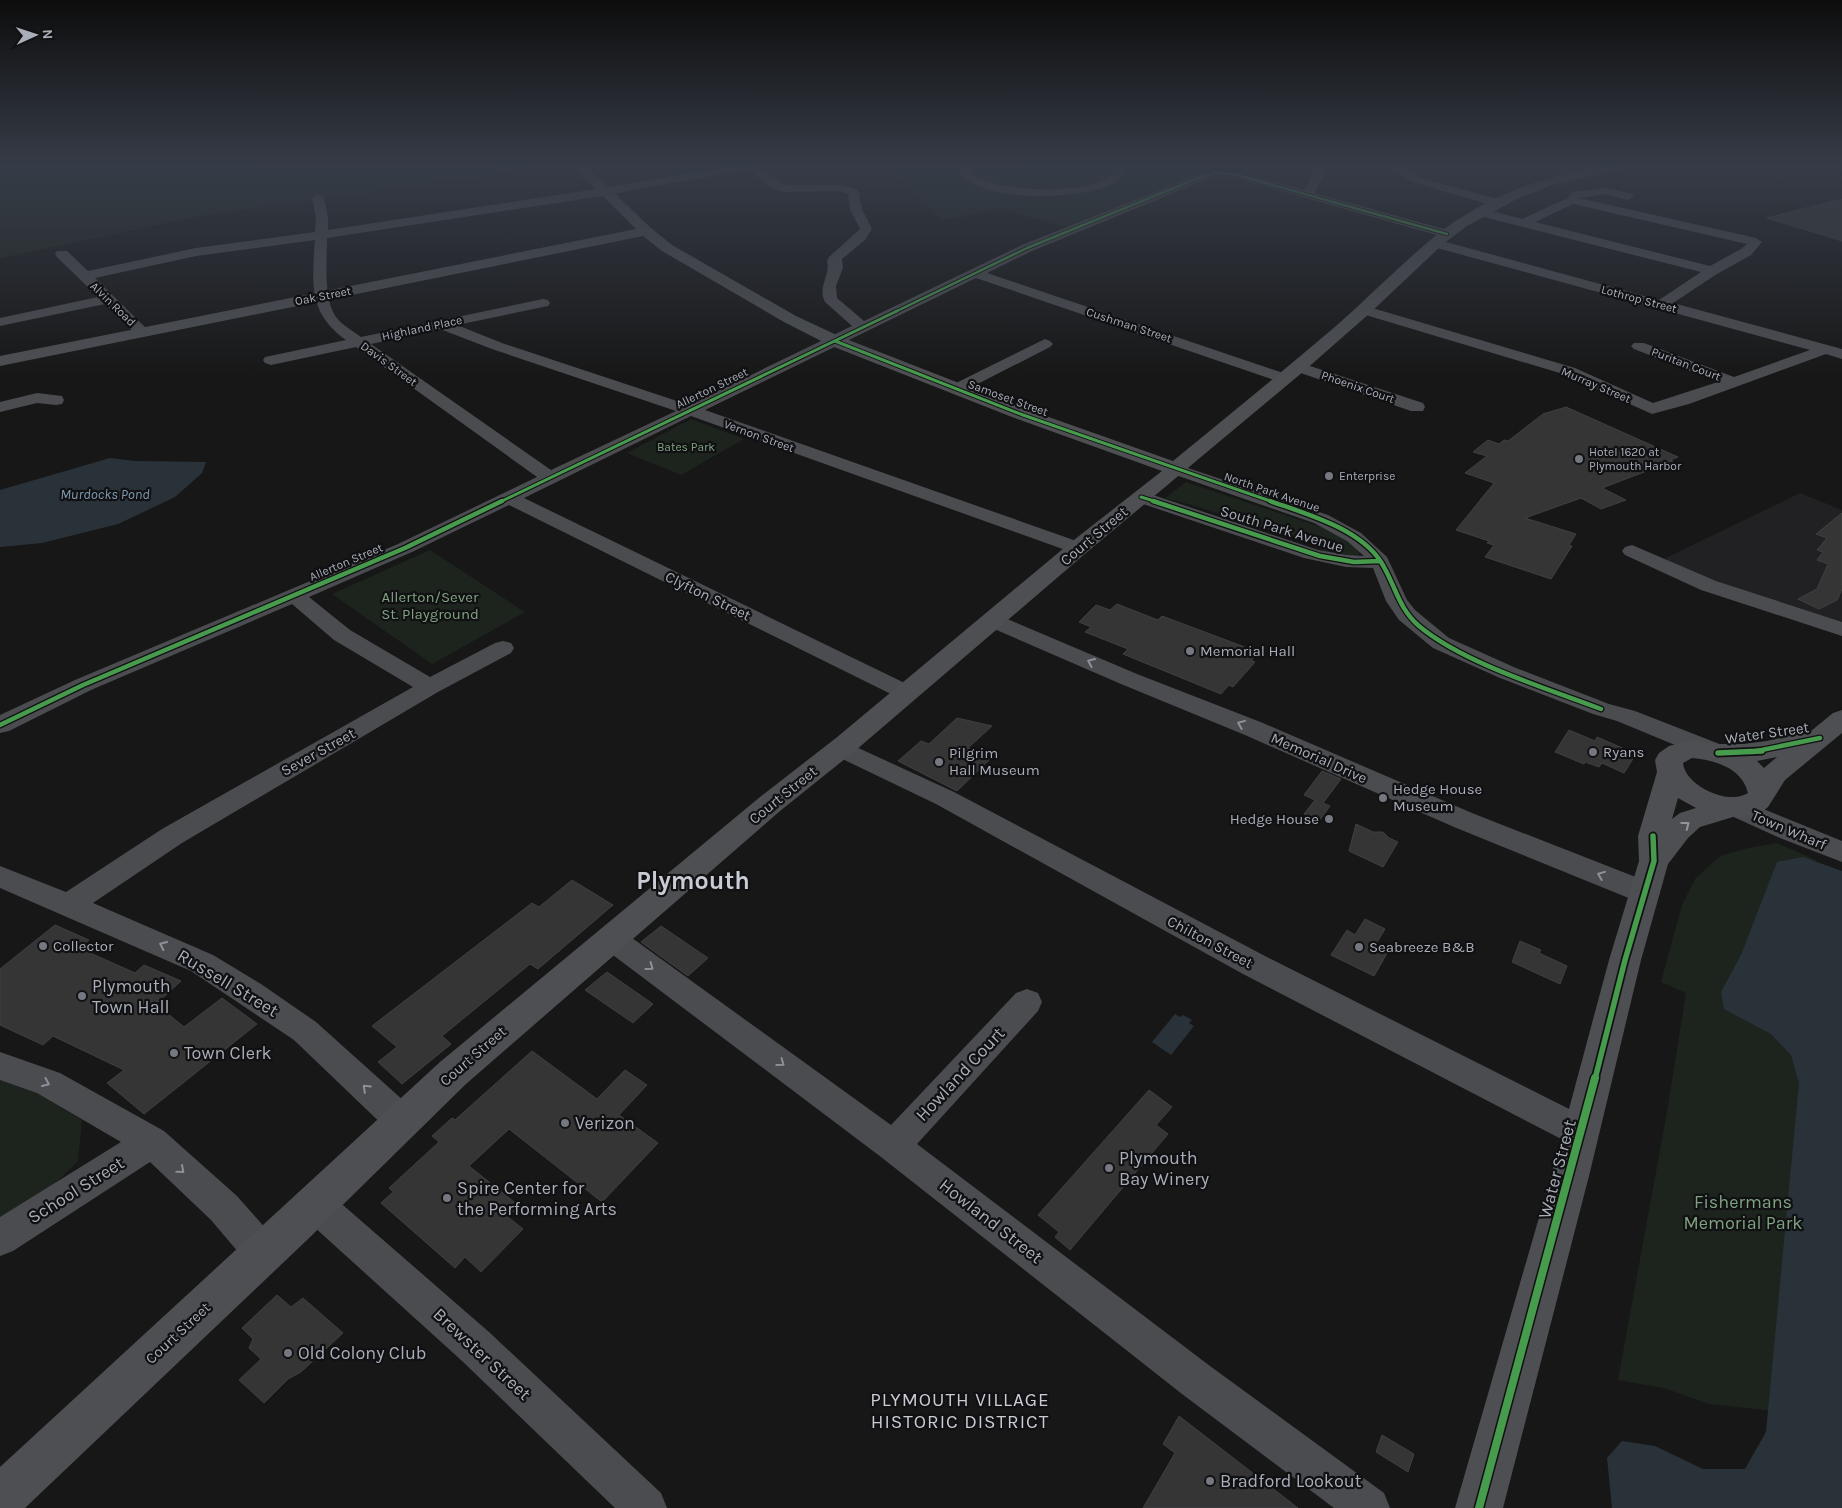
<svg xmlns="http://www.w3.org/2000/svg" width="1842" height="1508" viewBox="0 0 1842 1508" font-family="Karla,sans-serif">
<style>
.built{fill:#212123}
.green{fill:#1d241e}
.water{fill:#2a3239}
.building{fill:#353536;stroke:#3f4043}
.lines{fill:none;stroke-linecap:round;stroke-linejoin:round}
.minor{fill:#4b4c50;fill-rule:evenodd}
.major{fill:#4d4f52;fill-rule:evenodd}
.cycleway-far4-casing{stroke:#111113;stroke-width:4.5}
.cycleway-far3-casing{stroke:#111113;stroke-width:5}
.cycleway-far2-casing{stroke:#111113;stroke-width:7}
.cycleway-far1-casing{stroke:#111113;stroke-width:9}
.cycleway-casing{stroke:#111113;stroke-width:11}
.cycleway-far4{stroke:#469c4c;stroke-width:2.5}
.cycleway-far3{stroke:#469c4c;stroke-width:3}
.cycleway-far2{stroke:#469c4c;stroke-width:4.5}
.cycleway-far1{stroke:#469c4c;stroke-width:5.5}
.cycleway{stroke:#469c4c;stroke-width:8}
.oneway{stroke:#8c9099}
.oneway2{stroke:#91969e}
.poi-dot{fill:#757880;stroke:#111113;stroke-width:2}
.labels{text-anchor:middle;stroke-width:4.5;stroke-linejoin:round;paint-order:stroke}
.far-street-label{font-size:12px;fill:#a8adb8;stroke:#111113}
.far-park-label{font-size:12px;fill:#7fa381;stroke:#111113}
.far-poi-label{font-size:12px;fill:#a8adb8;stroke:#111113;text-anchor:start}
.far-water-label{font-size:14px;font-style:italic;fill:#7f9bb3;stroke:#111113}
.street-label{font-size:15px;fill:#a8adb8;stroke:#111113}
.park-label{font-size:15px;fill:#7fa381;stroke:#111113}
.poi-label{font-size:15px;fill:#a8adb8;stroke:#111113;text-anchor:start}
.near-street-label{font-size:18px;fill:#a8adb8;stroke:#111113}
.near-poi-label{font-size:18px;fill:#a8adb8;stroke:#111113;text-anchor:start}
.near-park-label{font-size:18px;fill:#7fa381;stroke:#111113}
.near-neighbourhood-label{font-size:19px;letter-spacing:1px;fill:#c9ccd4;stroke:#111113}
.town-label{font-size:25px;font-weight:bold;fill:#c9ccd4;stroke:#111113}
</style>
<rect width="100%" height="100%" fill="#171717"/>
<path class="built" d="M 1800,493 L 1842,510 L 1842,624 L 1667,564 L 1666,558 Z"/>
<path class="green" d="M 0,166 L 540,166 L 472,178 L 207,215 L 0,258 Z
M 885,166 L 1208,166 L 1214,168 L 1065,227 L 1003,209 L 942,220 Z
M 691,419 L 744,439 L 681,475 L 627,453 Z
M 1186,482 L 1324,528 L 1343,538 L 1360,552 L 1358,556 L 1352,558 L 1323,551 L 1320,545 C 1268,531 1218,511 1165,498 Z
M 430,550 L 525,612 L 432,664 L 332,594 Z
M 1777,843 L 1816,860 L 1809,893 L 1811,1010 L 1774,1411 L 1709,1404 L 1664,1388 L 1618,1380 L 1668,1106 L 1686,993 L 1661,982 L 1682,905 L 1695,879 L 1720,856 L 1748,848 Z
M 0,1080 L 38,1093 L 82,1120 L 78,1161 L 52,1186 L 0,1217 Z"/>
<path class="water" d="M 110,458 L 135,461 L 206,462 L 202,473 L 175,497 L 118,524 L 42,543 L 0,547 L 0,490 Z
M 1803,857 L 1842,871 L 1842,1508 L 1612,1508 L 1607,1458 L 1622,1441 L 1655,1446 L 1703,1469 L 1745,1469 L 1766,1432 L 1799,1083 L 1791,1055 L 1771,1034 L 1724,1009 L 1721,992 L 1741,955 L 1777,862 Z
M 1175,1014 L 1180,1017 L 1183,1015 L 1192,1020 L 1189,1023 L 1194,1026 L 1171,1055 L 1152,1042 Z"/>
<path class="building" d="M 1842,199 L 1842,241 L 1767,218 L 1798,210 Z
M 1566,407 L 1678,457 L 1670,460 L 1673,461 L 1602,488 L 1626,500 L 1601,509 L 1581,498 L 1525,518 L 1576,534 L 1569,545 L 1572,546 L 1551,579 L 1485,557 L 1494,545 L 1487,543 L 1489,541 L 1456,530 L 1494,483 L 1465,473 L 1487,456 L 1473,452 L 1488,440 L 1499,444 L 1504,440 L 1508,441 L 1543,414 Z
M 1842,513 L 1842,589 L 1837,600 L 1819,609 L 1798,599 L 1817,589 L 1828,564 L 1817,560 L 1823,552 L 1817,550 L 1827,538 L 1816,534 Z
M 1117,604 L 1158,620 L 1162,616 L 1258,652 L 1251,660 L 1255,662 L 1233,687 L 1229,685 L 1221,694 L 1123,654 L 1128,649 L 1085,632 L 1091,627 L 1079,622 L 1096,605 L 1110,610 Z
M 957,718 L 992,726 L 968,748 L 990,759 L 957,791 L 898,761 L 921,741 L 929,744 Z
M 1569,730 L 1595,741 L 1597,737 L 1636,754 L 1624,773 L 1602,763 L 1599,767 L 1585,762 L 1584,764 L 1555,752 Z
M 1322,771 L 1341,779 L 1323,803 L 1330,806 L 1319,821 L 1304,814 L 1315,800 L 1304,795 Z
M 1356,824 L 1373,832 L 1383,832 L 1389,838 L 1398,842 L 1383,867 L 1349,851 Z
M 572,880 L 613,905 L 538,969 L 530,964 L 442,1036 L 451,1044 L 402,1084 L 378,1062 L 397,1047 L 372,1026 L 532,903 L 539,907 Z
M 1365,919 L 1385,929 L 1376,944 L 1389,950 L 1374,976 L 1331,955 L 1347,930 L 1355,935 Z
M 55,925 L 89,940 L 79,948 L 135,973 L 144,965 L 181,981 L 156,1004 L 184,1027 L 222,998 L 257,1024 L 144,1114 L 107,1083 L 124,1070 L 53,1036 L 43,1045 L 0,1025 L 0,969 Z
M 661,926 L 708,958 L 688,976 L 641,942 Z
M 1520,941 L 1541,950 L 1539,953 L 1567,966 L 1560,984 L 1512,962 Z
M 607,972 L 653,1004 L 633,1023 L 585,990 Z
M 532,1051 L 597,1099 L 625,1070 L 647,1085 L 619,1115 L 658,1143 L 602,1202 L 509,1129 L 469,1166 L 519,1206 L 508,1217 L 523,1229 L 481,1272 L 465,1257 L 455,1268 L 381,1203 L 393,1192 L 389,1188 L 439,1142 L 432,1136 L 452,1118 L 455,1120 Z
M 1149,1090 L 1172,1107 L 1156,1125 L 1168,1134 L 1070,1250 L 1055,1237 L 1059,1232 L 1038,1215 Z
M 277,1295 L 291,1307 L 303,1298 L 343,1333 L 301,1372 L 288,1379 L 264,1403 L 239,1380 L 261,1359 L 249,1348 L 253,1339 L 242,1328 Z
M 1179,1416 L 1298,1508 L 1143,1508 L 1175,1453 L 1163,1444 Z
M 1382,1435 L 1414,1454 L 1408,1472 L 1376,1452 Z"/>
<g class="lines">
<path class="minor" d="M 731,166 L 758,166 L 785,185 L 841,185 L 858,190 L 862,209 L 872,229 L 865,240 L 842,259 L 843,268 L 836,286 L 837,298 L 864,321 L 1022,245 L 1197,175 L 1218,170 L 1237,172 L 1304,190 L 1311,178 L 1313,166 L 1323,166 L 1323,178 L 1314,193 L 1451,231 L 1453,234 L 1447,238 L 1236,178 L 1218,176 L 1205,180 L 1032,251 L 987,273 L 1289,375 L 1291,378 L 1289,381 L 1277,381 L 976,278 L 705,410 L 1085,544 L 1088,548 L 1085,552 L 1078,554 L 1071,552 L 691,416 L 524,498 L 915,688 L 919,693 L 915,698 L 907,700 L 899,698 L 509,505 L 412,552 L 309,597 L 350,630 L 430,677 L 495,643 L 503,641 L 511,643 L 514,648 L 511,653 L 438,692 L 182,843 L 93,903 L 213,955 L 261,984 L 316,1022 L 414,1110 L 419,1121 L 414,1132 L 402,1136 L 390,1132 L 294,1040 L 191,971 L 0,888 L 0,866 L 66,892 L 162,829 L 413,687 L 334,640 L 292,604 L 91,690 L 9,731 L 0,733 L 0,715 L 75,680 L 398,544 L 537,477 L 356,347 L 271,365 L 265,363 L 263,360 L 265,357 L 346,340 C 308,313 312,283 315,240 L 196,256 L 95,278 L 147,329 L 150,332 L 147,335 L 137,335 L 105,304 L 0,326 L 0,318 L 98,297 L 57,257 L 55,254 L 57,251 L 67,251 L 88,271 L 196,248 L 315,232 L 316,218 L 312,198 L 318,194 L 324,198 L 328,218 L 328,230 L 596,189 ZM 748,169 L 774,189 L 784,192 L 840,191 L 848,194 L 850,209 L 860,229 L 829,257 L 827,261 C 831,275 817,287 825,302 L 852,326 L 689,405 L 502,343 L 457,325 L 548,306 L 550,303 L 548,300 L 543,299 L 361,337 C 353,331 342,325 336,317 C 323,299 327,259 327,238 L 596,197 ZM 440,329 L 492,349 L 676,411 L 551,470 L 371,344 Z
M 955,166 L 967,166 C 969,169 971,173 974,175 C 998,192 1085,195 1108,177 C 1111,174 1114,171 1116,168 L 1116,166 L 1126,166 L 1128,169 C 1124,174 1119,180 1114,183 C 1085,200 990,202 965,178 C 961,175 958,170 955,166 Z
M 1387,166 L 1402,166 L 1420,178 L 1502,200 L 1504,203 L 1498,207 L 1412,182 Z
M 1606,188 L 1632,194 L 1634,196 L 1628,200 L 1606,194 L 1579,198 L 1756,238 L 1762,242 L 1751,255 L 1717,274 L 1673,303 L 1842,349 L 1842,359 L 1826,354 L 1689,404 L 1652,414 L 1563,374 L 1359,313 L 1357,310 L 1359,307 L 1369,307 L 1575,368 L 1653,403 L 1718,382 L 1634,349 L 1631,346 L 1634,343 L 1644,343 L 1734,377 L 1810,350 L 1430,246 L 1429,243 L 1435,239 L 1659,300 L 1701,272 L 1476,215 L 1474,212 L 1480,208 L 1522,219 L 1568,198 L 1572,192 ZM 1573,204 L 1747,244 L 1741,249 L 1710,266 L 1535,222 Z
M 1045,339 L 1050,341 L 1053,344 L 1050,347 L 962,392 L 950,392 L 948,389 L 950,386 Z
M 1298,362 L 1423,403 L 1425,407 L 1423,411 L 1411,411 L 1292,370 L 1290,367 L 1292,364 Z
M 37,393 L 62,396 L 64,400 L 62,404 L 56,405 L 37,403 L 0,412 L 0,402 Z
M 1176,464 L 1328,515 L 1361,533 L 1387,557 L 1407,600 L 1415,610 L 1449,638 L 1516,668 L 1609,704 L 1635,711 L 1722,745 L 1725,751 L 1722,757 L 1713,759 L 1704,757 L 1617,721 L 1593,714 L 1500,678 L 1433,648 L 1399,620 L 1386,601 L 1373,568 L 1346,567 L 1304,558 L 1134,501 L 1132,497 L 1134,493 L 1141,491 L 1318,550 L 1346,555 L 1364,556 L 1347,541 L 1314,523 L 1170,473 L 1167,469 L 1170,465 Z
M 1632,545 L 1716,581 L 1842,622 L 1842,636 L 1701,590 L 1625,555 L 1622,551 L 1625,547 Z
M 993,613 L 1137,674 L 1263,723 L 1472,813 L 1656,885 L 1660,893 L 1656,901 L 1646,904 L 1636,901 L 1454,827 L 1245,735 L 1121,684 L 985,625 L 982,620 L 985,615 Z
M 841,740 L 954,792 L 1265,956 L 1593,1121 L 1598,1132 L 1593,1143 L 1581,1147 L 1569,1143 L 1243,974 L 936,804 L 832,754 L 829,748 L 832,742 Z
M 1736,798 L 1842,841 L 1842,862 L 1780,838 L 1727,814 L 1723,807 L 1727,800 Z
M 611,926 L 621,930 L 891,1125 L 1016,993 L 1027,989 L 1038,993 L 1042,1002 L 1038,1011 L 917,1144 L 1210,1366 L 1384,1493 L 1390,1508 L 1334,1508 L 1182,1394 L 881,1157 L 601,946 L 596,938 L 601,930 Z
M 0,1052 L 60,1073 L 164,1131 L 237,1196 L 276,1240 L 281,1253 L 276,1266 L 263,1271 L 250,1266 L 211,1220 L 150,1162 L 13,1251 L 0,1256 L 0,1217 L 121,1142 L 37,1093 L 0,1080 Z
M 315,1187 L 328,1192 L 489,1332 L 661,1493 L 667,1508 L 615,1508 L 461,1360 L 302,1216 L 297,1204 L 302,1192 Z"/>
<path class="major" d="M 573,166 L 586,166 L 651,228 L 672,245 L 796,316 L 841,337 L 1026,409 L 1173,461 C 1228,416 1282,372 1336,326 C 1369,297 1400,265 1434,237 C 1470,208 1516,186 1562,175 C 1582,170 1600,165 1621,166 L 1619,169 L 1552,185 L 1515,200 L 1467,226 L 1443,244 L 1370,313 L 1304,371 L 1086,553 L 856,750 L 780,811 L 466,1084 L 306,1241 L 25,1508 L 0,1508 L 0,1467 L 440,1062 L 760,797 L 836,738 L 1070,543 L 1162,471 L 1012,417 L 829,345 L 784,322 L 662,251 L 643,236 L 0,366 L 0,356 L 636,229 Z
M 1842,710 L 1842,733 L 1785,780 L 1768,807 L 1762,812 L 1743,817 L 1733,817 L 1700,827 L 1688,838 L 1668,864 L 1641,960 L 1589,1176 L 1503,1508 L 1455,1508 L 1551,1176 L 1609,960 L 1639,861 L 1638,836 L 1657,772 L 1655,760 L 1659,753 L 1669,746 L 1692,740 L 1719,744 L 1743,744 L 1767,741 L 1811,731 L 1833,713 ZM 1777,757 L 1764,768 L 1757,761 ZM 1692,758 C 1715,760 1742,768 1748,793 C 1729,806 1685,786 1683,763 ZM 1678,798 L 1696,808 L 1680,813 L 1672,819 Z"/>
<defs>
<path id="cycleway-far4" d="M 895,312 L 1027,248 L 1201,177 L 1218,173 L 1237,175 L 1447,234"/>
<path id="cycleway-far3" d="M 835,341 L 1023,415 L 1273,502
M 1141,497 L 1157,502
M 500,502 L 897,311"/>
<path id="cycleway-far2" d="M 1153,501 L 1320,556 L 1354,562 L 1380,561
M 1270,501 C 1306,514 1359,528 1381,562 C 1395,584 1398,608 1419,626 C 1463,663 1546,688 1601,709
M 0,725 L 83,685 L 405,548 L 502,501
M 1752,752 L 1820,738"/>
<path id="cycleway-far1" d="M 1718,753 L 1762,751
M 1595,1079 L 1625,960 L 1654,861 L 1653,836"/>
<path id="cycleway" d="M 1479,1508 L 1595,1078"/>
</defs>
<use href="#cycleway-far4" class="cycleway-far4-casing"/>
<use href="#cycleway-far3" class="cycleway-far3-casing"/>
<use href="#cycleway-far2" class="cycleway-far2-casing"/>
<use href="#cycleway-far1" class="cycleway-far1-casing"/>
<use href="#cycleway" class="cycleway-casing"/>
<use href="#cycleway-far4" class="cycleway-far4"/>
<use href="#cycleway-far3" class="cycleway-far3"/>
<use href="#cycleway-far2" class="cycleway-far2"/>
<use href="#cycleway-far1" class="cycleway-far1"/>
<use href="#cycleway" class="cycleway"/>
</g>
<defs><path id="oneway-chevron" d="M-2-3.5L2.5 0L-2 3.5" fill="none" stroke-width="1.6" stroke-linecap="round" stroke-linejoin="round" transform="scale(1.25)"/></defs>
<g class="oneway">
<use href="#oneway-chevron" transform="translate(1091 662) rotate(-157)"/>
<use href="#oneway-chevron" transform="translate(1241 724) rotate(-158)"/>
<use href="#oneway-chevron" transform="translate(1601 875) rotate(-158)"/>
<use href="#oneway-chevron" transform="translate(163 945) rotate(-155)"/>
<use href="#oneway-chevron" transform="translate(650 967) rotate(36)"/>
<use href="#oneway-chevron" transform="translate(781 1063) rotate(36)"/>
<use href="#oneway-chevron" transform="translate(46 1083) rotate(24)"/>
<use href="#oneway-chevron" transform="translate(366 1088) rotate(-137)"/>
<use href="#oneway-chevron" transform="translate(181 1170) rotate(41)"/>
</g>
<use class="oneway2" href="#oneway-chevron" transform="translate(1686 825) rotate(-38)"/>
<linearGradient id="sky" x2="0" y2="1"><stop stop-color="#0d0d0d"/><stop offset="0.44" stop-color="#363c47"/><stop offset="1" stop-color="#363c47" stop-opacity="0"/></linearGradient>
<rect width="1842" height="377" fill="url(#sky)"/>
<g class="poi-dot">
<circle cx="1579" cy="459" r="5"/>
<circle cx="1329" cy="476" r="5"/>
<circle cx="1190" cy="651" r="5"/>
<circle cx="1593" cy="752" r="5"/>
<circle cx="939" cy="762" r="5"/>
<circle cx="1383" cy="798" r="5"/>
<circle cx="1329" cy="819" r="5"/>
<circle cx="43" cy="946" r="5"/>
<circle cx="1359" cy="947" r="5"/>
<circle cx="82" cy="996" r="5"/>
<circle cx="174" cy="1053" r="5"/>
<circle cx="565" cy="1123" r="5"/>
<circle cx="1109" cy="1168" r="5"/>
<circle cx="447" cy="1198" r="5"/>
<circle cx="288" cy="1353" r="5"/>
<circle cx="1210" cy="1481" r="5"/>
</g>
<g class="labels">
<g class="far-street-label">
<text transform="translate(323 296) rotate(-11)" y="4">Oak Street</text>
<text transform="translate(1639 299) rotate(15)" y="4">Lothrop Street</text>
<text transform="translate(113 304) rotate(44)" y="4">Alvin Road</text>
<text transform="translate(1129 325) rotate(18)" y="4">Cushman Street</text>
<text transform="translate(422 328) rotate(-12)" y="4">Highland Place</text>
<text transform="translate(389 364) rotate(36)" y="4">Davis Street</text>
<text transform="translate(1686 364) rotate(21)" y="4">Puritan Court</text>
<text transform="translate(1596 385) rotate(23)" y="4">Murray Street</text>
<text transform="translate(1358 387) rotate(19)" y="4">Phoenix Court</text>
<text transform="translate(712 388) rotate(-26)" y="4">Allerton Street</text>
<text transform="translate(1008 398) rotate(20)" y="4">Samoset Street</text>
<text transform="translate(759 436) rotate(20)" y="4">Vernon Street</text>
<text transform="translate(1272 492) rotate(19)" y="4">North Park Avenue</text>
<text transform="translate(346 562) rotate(-23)" y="4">Allerton Street</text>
</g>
<g class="far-park-label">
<text x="686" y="451">Bates Park</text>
</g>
<g class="far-poi-label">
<text x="1589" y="456">Hotel 1620 at<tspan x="1589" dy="14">Plymouth Harbor</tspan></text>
<text x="1339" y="480">Enterprise</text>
</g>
<g class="far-water-label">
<text x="105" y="499">Murdocks Pond</text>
</g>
<g class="street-label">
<text transform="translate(1282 529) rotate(17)" y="5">South Park Avenue</text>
<text transform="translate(1094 536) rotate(-40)" y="5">Court Street</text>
<text transform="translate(708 596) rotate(26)" y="5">Clyfton Street</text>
<text transform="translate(1767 733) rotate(-8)" y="5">Water Street</text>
<text transform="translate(318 752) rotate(-29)" y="5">Sever Street</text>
<text transform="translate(1319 758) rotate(24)" y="5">Memorial Drive</text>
<text transform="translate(783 795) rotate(-39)" y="5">Court Street</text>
<text transform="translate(1789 830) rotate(23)" y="5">Town Wharf</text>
<text transform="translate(1210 942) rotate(28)" y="5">Chilton Street</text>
<text transform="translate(473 1056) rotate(-41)" y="5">Court Street</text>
<text transform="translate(178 1333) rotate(-43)" y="5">Court Street</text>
</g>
<g class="park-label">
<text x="430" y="602">Allerton/Sever<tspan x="430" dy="17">St. Playground</tspan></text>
</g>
<g class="poi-label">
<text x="1200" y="656">Memorial Hall</text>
<text x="1603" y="757">Ryans</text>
<text x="949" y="758">Pilgrim<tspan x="949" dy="17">Hall Museum</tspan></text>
<text x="1393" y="794">Hedge House<tspan x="1393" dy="17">Museum</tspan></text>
<text x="1319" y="824" text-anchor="end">Hedge House</text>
<text x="53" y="951">Collector</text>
<text x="1369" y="952">Seabreeze B&amp;B</text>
</g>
<g class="near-street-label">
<text transform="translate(228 983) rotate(31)" y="6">Russell Street</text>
<text transform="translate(960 1074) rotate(-47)" y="6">Howland Court</text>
<text transform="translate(1557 1169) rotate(-75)" y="6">Water Street</text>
<text transform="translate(76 1190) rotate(-32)" y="6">School Street</text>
<text transform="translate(991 1221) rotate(38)" y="6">Howland Street</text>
<text transform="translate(482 1354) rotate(43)" y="6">Brewster Street</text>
</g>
<g class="near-poi-label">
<text x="92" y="992">Plymouth<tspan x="92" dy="21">Town Hall</tspan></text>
<text x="184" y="1059">Town Clerk</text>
<text x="575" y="1129">Verizon</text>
<text x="1119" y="1164">Plymouth<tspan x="1119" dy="21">Bay Winery</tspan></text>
<text x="457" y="1194">Spire Center for<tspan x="457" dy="21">the Performing Arts</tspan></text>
<text x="298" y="1359">Old Colony Club</text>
<text x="1220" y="1487">Bradford Lookout</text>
</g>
<g class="near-park-label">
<text x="1743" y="1208">Fishermans<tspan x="1743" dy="21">Memorial Park</tspan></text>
</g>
<g class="near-neighbourhood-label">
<text x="960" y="1406">PLYMOUTH VILLAGE<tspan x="960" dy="22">HISTORIC DISTRICT</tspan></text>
</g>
<g class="town-label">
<text x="693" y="889">Plymouth</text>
</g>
</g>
<g transform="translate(35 35) rotate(87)" stroke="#111113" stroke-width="4" paint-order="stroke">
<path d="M0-4L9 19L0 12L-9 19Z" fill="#a8adb8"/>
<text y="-8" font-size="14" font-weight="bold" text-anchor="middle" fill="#a8adb8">N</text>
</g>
</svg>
